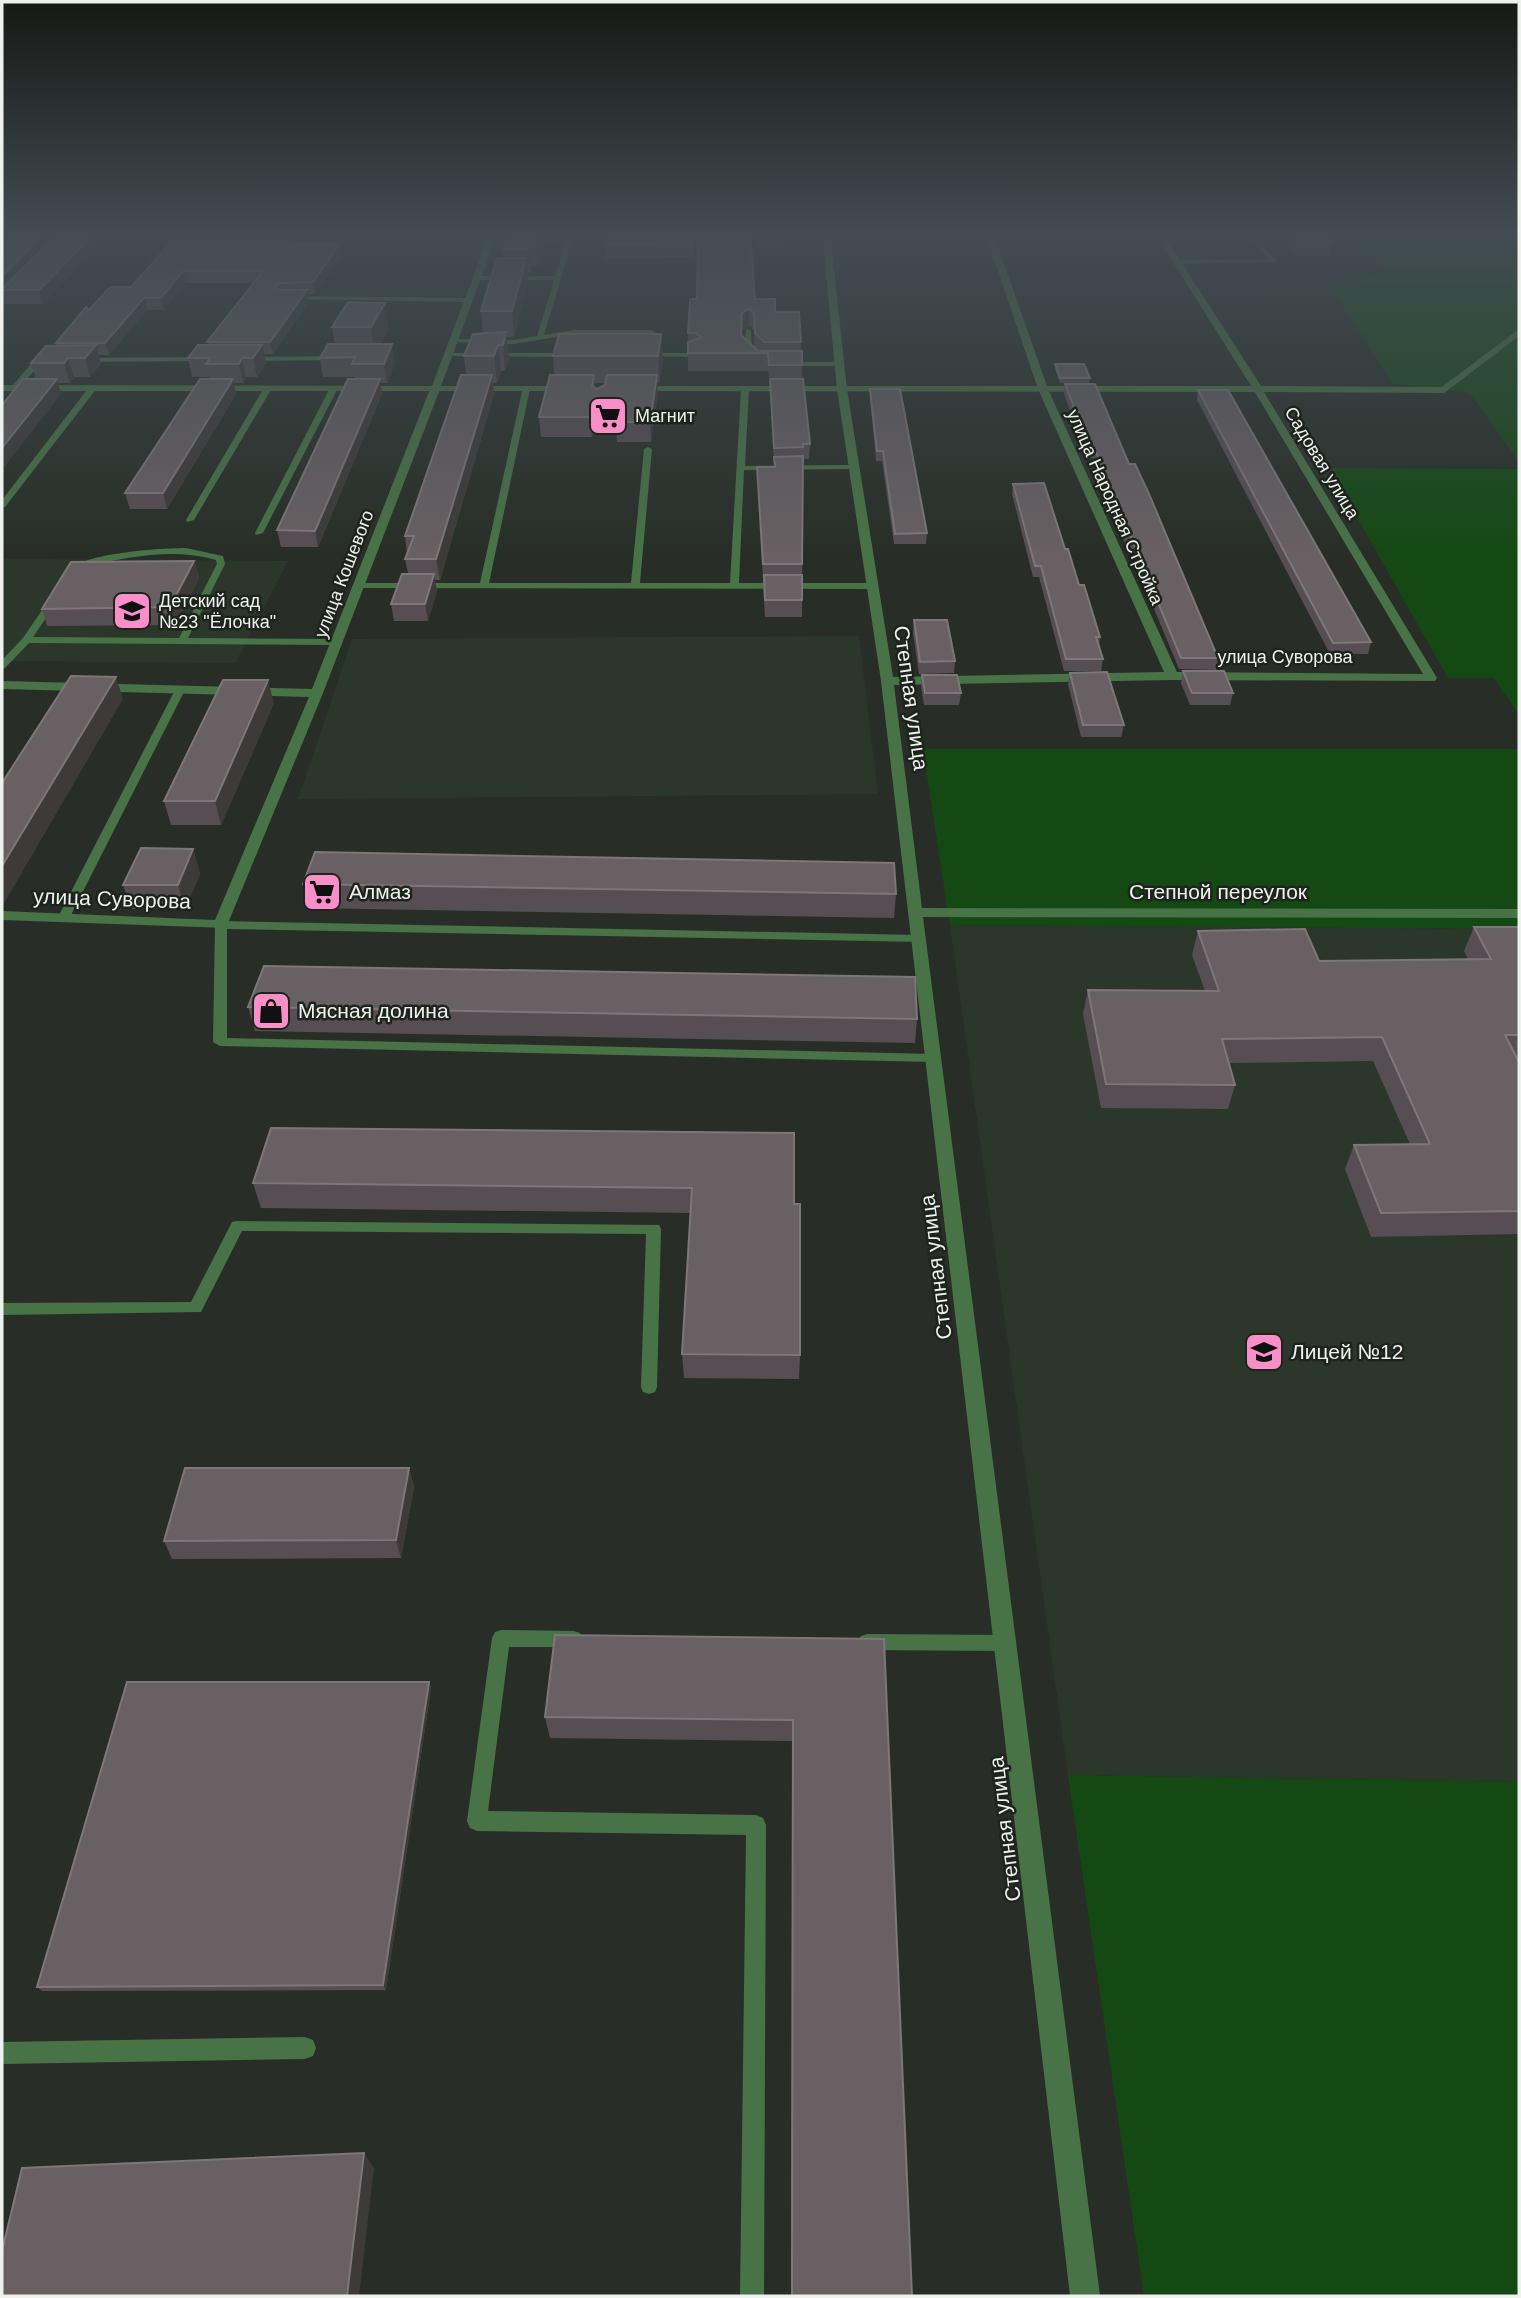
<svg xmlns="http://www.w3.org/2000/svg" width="1521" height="2298" viewBox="0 0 1521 2298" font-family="Helvetica,sans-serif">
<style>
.built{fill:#2c372b}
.green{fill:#144914}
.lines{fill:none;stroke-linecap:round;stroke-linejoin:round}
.service{fill:#487346;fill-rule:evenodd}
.minor{fill:#487346;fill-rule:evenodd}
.tertiary{fill:#487346;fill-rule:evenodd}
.wall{fill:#574e53;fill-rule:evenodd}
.shaded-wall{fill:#3e3a3a}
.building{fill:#686063;stroke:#7d7779;stroke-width:2}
.labels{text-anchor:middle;stroke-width:5;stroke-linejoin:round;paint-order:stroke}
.far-poi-label{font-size:18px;fill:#eef2ee;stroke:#1e241d;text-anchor:start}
.far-street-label{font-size:18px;fill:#eef2ee;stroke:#1e241d}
.street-label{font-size:21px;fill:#eef2ee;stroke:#1e241d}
.poi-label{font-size:21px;fill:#eef2ee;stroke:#1e241d;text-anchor:start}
</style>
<rect width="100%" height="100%" fill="#282e27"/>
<path class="built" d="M 2,559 L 288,561 L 235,663 L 2,661 Z
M 859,636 L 878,794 L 298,799 L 352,639 Z
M 950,925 L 1519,929 L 1519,1782 L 1068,1775 Z"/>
<path class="green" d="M 1344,232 L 1519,232 L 1519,462 L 1470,393 L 1393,384 L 1331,287 L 1388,271 Z
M 1329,468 L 1519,469 L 1519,715 L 1494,678 L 1448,678 Z
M 923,749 L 1519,749 L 1519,929 L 950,925 Z
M 1068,1775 L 1519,1782 L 1519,2296 L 1144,2296 Z"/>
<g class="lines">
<path class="service" d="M 570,232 L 574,232 L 574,238 L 615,237 L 622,242 L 614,244 L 611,241 L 572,241 L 544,335 L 574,330 L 653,330 L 655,333 L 574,334 L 513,344 L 452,342 L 454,339 L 513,340 L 537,336 L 554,280 L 479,280 L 476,278 L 479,276 L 555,276 L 566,241 L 491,242 L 488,240 L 568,238 Z
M 692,232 L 698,232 L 697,242 L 678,244 L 675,242 L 692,239 Z
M 1243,232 L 1249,232 L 1276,260 L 1276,262 L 1179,264 L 1176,262 L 1179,260 L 1269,259 Z
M 289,296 L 470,298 L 473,300 L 470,302 L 287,299 Z
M 746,329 L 751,330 L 752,353 L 756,360 L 750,360 L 744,353 Z
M 449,353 L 570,353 L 574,355 L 570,357 L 447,356 Z
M 646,353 L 695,353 L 699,355 L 695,357 L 644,356 Z
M 340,356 L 337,360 L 248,361 L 244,359 L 248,357 Z
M 210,357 L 207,361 L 80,362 L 76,360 L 80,358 Z
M 36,358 L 50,360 L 41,362 L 18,390 L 12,390 L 12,386 Z
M 785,362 L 840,362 L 844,364 L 840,366 L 782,366 Z
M 90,386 L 97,388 L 5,507 L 2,507 L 2,500 Z
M 265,386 L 272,388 L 194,520 L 187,522 L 186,520 Z
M 331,386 L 338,388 L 263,533 L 256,535 L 255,533 Z
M 523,387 L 530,389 L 489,583 L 631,583 L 644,449 L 648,447 L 652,449 L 640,583 L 730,583 L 741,389 L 745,387 L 749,389 L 745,466 L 854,465 L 858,467 L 854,469 L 744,470 L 739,583 L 872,583 L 877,586 L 872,589 L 355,588 L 355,584 L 358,583 L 480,583 Z
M 186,548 L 223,556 L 225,564 L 188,638 L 336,639 L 341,642 L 336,645 L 29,643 L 5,668 L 2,669 L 2,660 L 23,638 L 51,597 L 54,596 L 59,599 L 33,637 L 179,638 L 217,564 L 216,560 C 172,547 130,558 87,565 L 76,571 L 72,568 C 89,553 161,548 186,548 Z
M 180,687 L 185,690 L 70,917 L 68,920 L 60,920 L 58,917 L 175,690 Z
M 221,921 L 919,935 L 925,939 L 923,942 L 227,929 L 227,1038 L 933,1054 L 940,1058 L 933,1062 L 220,1046 L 213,1042 L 215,925 Z
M 237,1221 L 659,1225 L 661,1229 L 657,1387 L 655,1392 L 649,1394 L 643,1392 L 641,1387 L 646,1234 L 242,1231 L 201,1312 L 2,1315 L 2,1303 L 191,1302 L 232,1222 Z
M 501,1630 L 574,1631 L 580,1633 L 583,1639 L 580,1645 L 574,1647 L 509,1647 L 488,1811 L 756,1815 L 763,1818 L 766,1825 L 764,2296 L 740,2296 L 746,1835 L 477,1831 L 470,1828 L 467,1821 L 492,1638 L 495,1632 Z
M 867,1634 L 1005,1635 L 1011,1637 L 1014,1643 L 1011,1649 L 1005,1651 L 867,1650 L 861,1648 L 858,1642 L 861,1636 Z
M 305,2037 L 313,2040 L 316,2048 L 313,2056 L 305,2059 L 2,2064 L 2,2042 Z"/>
<path class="minor" d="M 822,232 L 830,232 L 847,389 L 893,677 L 1164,672 L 1038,389 L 985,232 L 993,232 L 1048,389 L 1177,672 L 1423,674 L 1253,389 L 1154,232 L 1162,232 L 1261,386 L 1442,387 L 1519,329 L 1519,336 L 1444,393 L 1264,392 L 1437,678 L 1435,681 L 1172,680 L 894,685 L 922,908 L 1519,909 L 1519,918 L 923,917 L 1100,2296 L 1070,2296 L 881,681 L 837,389 Z
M 435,386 L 440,389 L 323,693 L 226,928 L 2,920 L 2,911 L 215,920 L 309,697 L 2,689 L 2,681 L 312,689 L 430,389 Z"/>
<path class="tertiary" d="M 2,232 L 7,232 L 2,235 Z
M 490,232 L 498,232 L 441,386 L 569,386 L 574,389 L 572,391 L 2,391 L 2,385 L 432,386 Z
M 635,386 L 1258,386 L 1263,389 L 1258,392 L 632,391 L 630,389 Z"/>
</g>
<path class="wall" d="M 111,232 L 43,304 L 4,304 L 2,296 L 2,243 Z
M 509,232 L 548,232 L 547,236 L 544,236 L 545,244 L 537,266 L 532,266 L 531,273 L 527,273 L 528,283 L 514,337 L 506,337 L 509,359 L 505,371 L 501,371 L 497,383 L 493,383 L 494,394 L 440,580 L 435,580 L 437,591 L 428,621 L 394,621 L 391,604 L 408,574 L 405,559 L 407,554 L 405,536 L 466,375 L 464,356 L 483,333 L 481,311 L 504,258 L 503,249 Z
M 757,232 L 785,232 L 786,248 L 758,248 Z
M 1278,232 L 1324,232 L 1332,242 L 1329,255 L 1296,255 Z
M 694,233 L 694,257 L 606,259 L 605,245 Z
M 173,240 L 342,256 L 315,294 L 308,294 L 309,302 L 273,354 L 264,354 L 266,363 L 257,377 L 246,377 L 243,383 L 234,383 L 236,394 L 167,509 L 130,509 L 125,493 L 210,379 L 209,377 L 192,377 L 188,358 L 208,345 L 207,342 L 254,283 L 186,283 L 164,310 L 147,310 L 109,355 L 98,355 L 101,364 L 90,377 L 74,377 L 70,383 L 58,383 L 61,394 L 36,379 L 31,363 L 57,346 L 56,343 L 89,310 L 131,287 Z
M 755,299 L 775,312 L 801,342 L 802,379 L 810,444 L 809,459 L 803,459 L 802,617 L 765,617 L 757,467 L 774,467 L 770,383 L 768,371 L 688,371 L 688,333 ZM 749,326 L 754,330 L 754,348 L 742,336 L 742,330 Z
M 348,302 L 389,328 L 381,344 L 395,363 L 387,383 L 380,383 L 382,394 L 318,547 L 281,547 L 277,530 L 355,379 L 354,377 L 323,377 L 320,358 L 335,344 L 332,327 Z
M 661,334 L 663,360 L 659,383 L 657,383 L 658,394 L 651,442 L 617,442 L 616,422 L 595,420 L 592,437 L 541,437 L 539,417 L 554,375 L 553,356 ZM 595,383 L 606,383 L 605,385 L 597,389 L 595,387 Z
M 1055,364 L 1090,378 L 1089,383 L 1060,383 L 1055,369 Z
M 1065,384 L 1129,464 L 1218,658 L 1216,670 L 1179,669 L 1128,546 L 1126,546 L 1093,458 L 1087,458 L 1064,394 Z
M 870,389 L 927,533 L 926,544 L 894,544 L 882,461 L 876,461 L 870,398 Z
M 1198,390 L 1371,642 L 1368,654 L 1330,654 L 1197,400 Z
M 1013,484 L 1065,549 L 1100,637 L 1099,647 L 1103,659 L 1101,671 L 1064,671 L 1039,577 L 1033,577 L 1012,494 Z
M 194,561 L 199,578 L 175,625 L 47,626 L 42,609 Z
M 914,620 L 955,661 L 954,673 L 919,674 L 913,632 Z
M 1183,671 L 1233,693 L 1230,705 L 1190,705 L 1181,683 Z
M 1070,673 L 1124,725 L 1121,737 L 1081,737 L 1068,684 Z
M 922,675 L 961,693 L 959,705 L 924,705 L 921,687 Z
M 274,703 L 221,825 L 171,825 L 164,801 Z
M 193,849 L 200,874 L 185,909 L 132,909 L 123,885 Z
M 303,884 L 896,894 L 894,918 L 309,908 Z
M 1474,927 L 1519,927 L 1519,1059 L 1517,1059 L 1519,1062 L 1519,1234 L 1371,1237 L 1345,1169 L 1354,1145 L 1410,1144 L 1373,1061 L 1228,1063 L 1235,1085 L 1228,1109 L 1101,1108 L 1083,1014 L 1088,990 L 1205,991 L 1192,955 L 1198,931 L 1319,961 L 1468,959 L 1464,951 Z
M 248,1007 L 917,1019 L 915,1043 L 255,1031 Z
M 794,1133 L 794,1204 L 800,1355 L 799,1379 L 684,1378 L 682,1354 L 691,1213 L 261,1208 L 253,1183 Z
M 409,1468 L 414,1487 L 401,1558 L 172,1559 L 164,1541 Z
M 884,1639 L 912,2296 L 791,2296 L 792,1741 L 550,1738 L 545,1717 Z
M 429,1682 L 431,1688 L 386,1990 L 42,1991 L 37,1987 Z"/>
<path class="shaded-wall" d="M 46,232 L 62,232 L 2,290 L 2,276 Z
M 96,232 L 111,232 L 43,304 L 39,290 Z
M 538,232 L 544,232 L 545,244 L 537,266 L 535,242 Z
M 530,242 L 532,266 L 531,273 L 528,249 Z
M 340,244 L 342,256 L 315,294 L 313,282 Z
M 526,258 L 528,283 L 514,337 L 512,311 Z
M 183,271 L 186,283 L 164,310 L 161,298 Z
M 307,290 L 309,302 L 273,354 L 270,342 Z
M 144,298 L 147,310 L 109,355 L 105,343 Z
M 385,303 L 389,328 L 375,354 L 371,327 Z
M 749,309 L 749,326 L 742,330 L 741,353 L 742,313 Z
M 506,332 L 509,359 L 505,371 L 503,345 Z
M 661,334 L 663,360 L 659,383 L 658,356 Z
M 392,344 L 395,363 L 387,383 L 384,364 Z
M 96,345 L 101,364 L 90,377 L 85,358 Z
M 262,345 L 266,363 L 257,377 L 253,358 Z
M 498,345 L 501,371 L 497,383 L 494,356 Z
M 68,358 L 74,377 L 70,383 L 64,363 Z
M 242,358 L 246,377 L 243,383 L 239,364 Z
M 492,375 L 494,394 L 440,580 L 436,559 Z
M 594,375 L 595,420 L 592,437 L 590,417 Z
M 657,375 L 658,394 L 651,442 L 650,422 Z
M 57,379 L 61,394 L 2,470 L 2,448 Z
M 233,379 L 236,394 L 167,509 L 163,493 Z
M 380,379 L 382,394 L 318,547 L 315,531 Z
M 194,561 L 199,578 L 175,625 L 170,607 Z
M 434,574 L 437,591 L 428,621 L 425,604 Z
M 116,677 L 123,699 L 3,905 L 2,902 L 2,866 Z
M 268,680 L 274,703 L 221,825 L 215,801 Z
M 193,849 L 200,874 L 185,909 L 178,885 Z
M 409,1468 L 414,1487 L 401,1558 L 396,1540 Z
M 429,1682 L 431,1688 L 386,1990 L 383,1985 Z
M 364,2153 L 374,2168 L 359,2296 L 347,2296 Z"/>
<path class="building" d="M 14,232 L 46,232 L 2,276 L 2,243 Z
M 60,232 L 96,232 L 39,290 L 2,290 L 2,289 Z
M 509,232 L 538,232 L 535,242 L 530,242 L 528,249 L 503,249 Z
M 607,232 L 626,232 L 694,233 L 693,244 L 605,245 Z
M 750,232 L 755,299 L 775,299 L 775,312 L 799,312 L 801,342 L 764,342 L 755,333 L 754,313 L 749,309 L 742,313 L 741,335 L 758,351 L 802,351 L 802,365 L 769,365 L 768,353 L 688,353 L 688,342 L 701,338 L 696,333 L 688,333 L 690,299 L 697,299 L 698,233 Z
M 758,232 L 785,232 L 786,235 L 758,235 Z
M 1291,232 L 1324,232 L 1332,242 L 1299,242 Z
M 173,240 L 340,244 L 313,282 L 278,283 L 275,288 L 278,290 L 307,290 L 270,342 L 207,342 L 263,271 L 183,271 L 161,298 L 144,298 L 105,343 L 56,343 L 86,307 L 89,310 L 110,287 L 131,287 Z
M 497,258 L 526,258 L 512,311 L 481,311 Z
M 348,302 L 385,303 L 371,327 L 332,327 Z
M 506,332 L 503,345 L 498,345 L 494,356 L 464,356 L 473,334 Z
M 559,334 L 661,334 L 658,356 L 553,356 Z
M 328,344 L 392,344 L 384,364 L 352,364 L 355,357 L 320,358 Z
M 96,345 L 85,358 L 68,358 L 64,363 L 31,363 L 46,346 Z
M 198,345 L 262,345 L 253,358 L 242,358 L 239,364 L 206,364 L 210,358 L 188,358 Z
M 1055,364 L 1084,364 L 1090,378 L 1060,378 Z
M 461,375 L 492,375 L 436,559 L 405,559 L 414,536 L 405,536 Z
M 550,375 L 594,375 L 592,386 L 597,389 L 605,385 L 607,375 L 657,375 L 650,422 L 616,422 L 617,403 L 594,400 L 590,417 L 539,417 Z
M 23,379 L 57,379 L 2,448 L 2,405 Z
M 200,379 L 233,379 L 163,493 L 125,493 Z
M 348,379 L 380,379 L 315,531 L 277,530 Z
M 770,379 L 803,379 L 810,444 L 803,444 L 803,447 L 774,448 Z
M 1065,384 L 1095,384 L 1129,464 L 1135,464 L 1149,494 L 1218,658 L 1181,658 L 1130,535 L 1128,535 L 1094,447 L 1089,447 Z
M 870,389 L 900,389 L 927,533 L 895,534 L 883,451 L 877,451 Z
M 1198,390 L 1228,390 L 1371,642 L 1333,643 Z
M 803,456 L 802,564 L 763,564 L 757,467 L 775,467 L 774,457 Z
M 1044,483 L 1065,549 L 1068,549 L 1079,585 L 1084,585 L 1100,637 L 1096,637 L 1103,659 L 1066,659 L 1041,566 L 1035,566 L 1013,484 Z
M 194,561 L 170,607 L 42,609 L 71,562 Z
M 402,574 L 434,574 L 425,604 L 391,604 Z
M 764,575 L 802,575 L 802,600 L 765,600 Z
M 914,620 L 947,620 L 955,661 L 920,662 Z
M 1183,671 L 1224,671 L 1233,693 L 1192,693 Z
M 1107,672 L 1124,725 L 1083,725 L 1070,673 Z
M 922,675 L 957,675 L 961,693 L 925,693 Z
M 71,676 L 116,677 L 2,866 L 2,783 Z
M 223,680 L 268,680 L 215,801 L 164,801 Z
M 141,848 L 193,849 L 178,885 L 123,885 Z
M 315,852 L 894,863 L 896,894 L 303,884 Z
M 1474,927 L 1519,927 L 1519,1035 L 1505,1035 L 1519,1062 L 1519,1211 L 1381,1213 L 1354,1145 L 1430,1144 L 1382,1037 L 1222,1039 L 1235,1085 L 1106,1084 L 1088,990 L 1219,991 L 1198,931 L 1305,929 L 1319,961 L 1491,959 Z
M 264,966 L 915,977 L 917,1019 L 248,1007 Z
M 271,1128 L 794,1133 L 794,1204 L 800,1204 L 800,1355 L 682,1354 L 692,1188 L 253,1183 Z
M 185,1468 L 409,1468 L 396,1540 L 164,1541 Z
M 555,1635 L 884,1639 L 912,2296 L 792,2296 L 793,1720 L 545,1717 Z
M 127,1682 L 429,1682 L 383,1985 L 37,1987 Z
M 364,2153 L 347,2296 L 2,2296 L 2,2251 L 22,2168 Z"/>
<linearGradient id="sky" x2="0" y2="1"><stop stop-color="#161915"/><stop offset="0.42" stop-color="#424c52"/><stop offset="1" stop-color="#424c52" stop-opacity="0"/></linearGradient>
<rect width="1521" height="554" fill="url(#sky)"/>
<defs>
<symbol id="supermarket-square" viewBox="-11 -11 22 22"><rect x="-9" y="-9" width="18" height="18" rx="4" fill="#f98fc9" stroke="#1e241d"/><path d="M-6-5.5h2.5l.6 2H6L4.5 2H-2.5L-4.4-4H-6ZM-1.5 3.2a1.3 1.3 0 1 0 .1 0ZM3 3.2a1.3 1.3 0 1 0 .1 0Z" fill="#111"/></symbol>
<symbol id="school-square" viewBox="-11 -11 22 22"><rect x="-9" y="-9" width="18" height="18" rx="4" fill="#f98fc9" stroke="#1e241d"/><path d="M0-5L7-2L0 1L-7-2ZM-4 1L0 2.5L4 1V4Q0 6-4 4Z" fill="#111"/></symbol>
<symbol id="shop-square" viewBox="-11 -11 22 22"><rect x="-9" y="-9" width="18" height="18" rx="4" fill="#f98fc9" stroke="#1e241d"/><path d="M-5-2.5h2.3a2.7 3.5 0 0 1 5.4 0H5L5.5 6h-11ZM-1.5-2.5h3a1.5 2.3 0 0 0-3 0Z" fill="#111"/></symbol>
</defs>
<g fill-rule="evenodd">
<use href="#supermarket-square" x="586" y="394" width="44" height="44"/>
<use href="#school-square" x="110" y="589" width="44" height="44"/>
<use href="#supermarket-square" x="300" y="870" width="44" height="44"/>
<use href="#shop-square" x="249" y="989" width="44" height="44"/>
<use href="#school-square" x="1242" y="1330" width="44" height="44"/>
</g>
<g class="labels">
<g class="far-poi-label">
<text x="635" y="422">Магнит</text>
<text x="159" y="607">Детский сад<tspan x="159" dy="21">№23 "Ёлочка"</tspan></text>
</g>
<g class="far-street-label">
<text transform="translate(1322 463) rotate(59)" y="6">Садовая улица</text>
<text transform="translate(1115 507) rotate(66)" y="6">улица Народная Стройка</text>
<text transform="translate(344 574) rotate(-69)" y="6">улица Кошевого</text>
<text x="1285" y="663">улица Суворова</text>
</g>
<g class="street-label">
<text transform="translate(911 698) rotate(82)" y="7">Степная улица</text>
<text x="1218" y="899">Степной переулок</text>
<text transform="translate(112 899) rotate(2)" y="7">улица Суворова</text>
<text transform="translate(936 1267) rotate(-97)" y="7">Степная улица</text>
<text transform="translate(1005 1829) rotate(-97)" y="7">Степная улица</text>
</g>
<g class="poi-label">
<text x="349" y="899">Алмаз</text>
<text x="298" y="1018">Мясная долина</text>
<text x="1291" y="1359">Лицей №12</text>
</g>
</g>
<rect width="1521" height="2298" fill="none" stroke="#eef2ee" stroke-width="7"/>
</svg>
